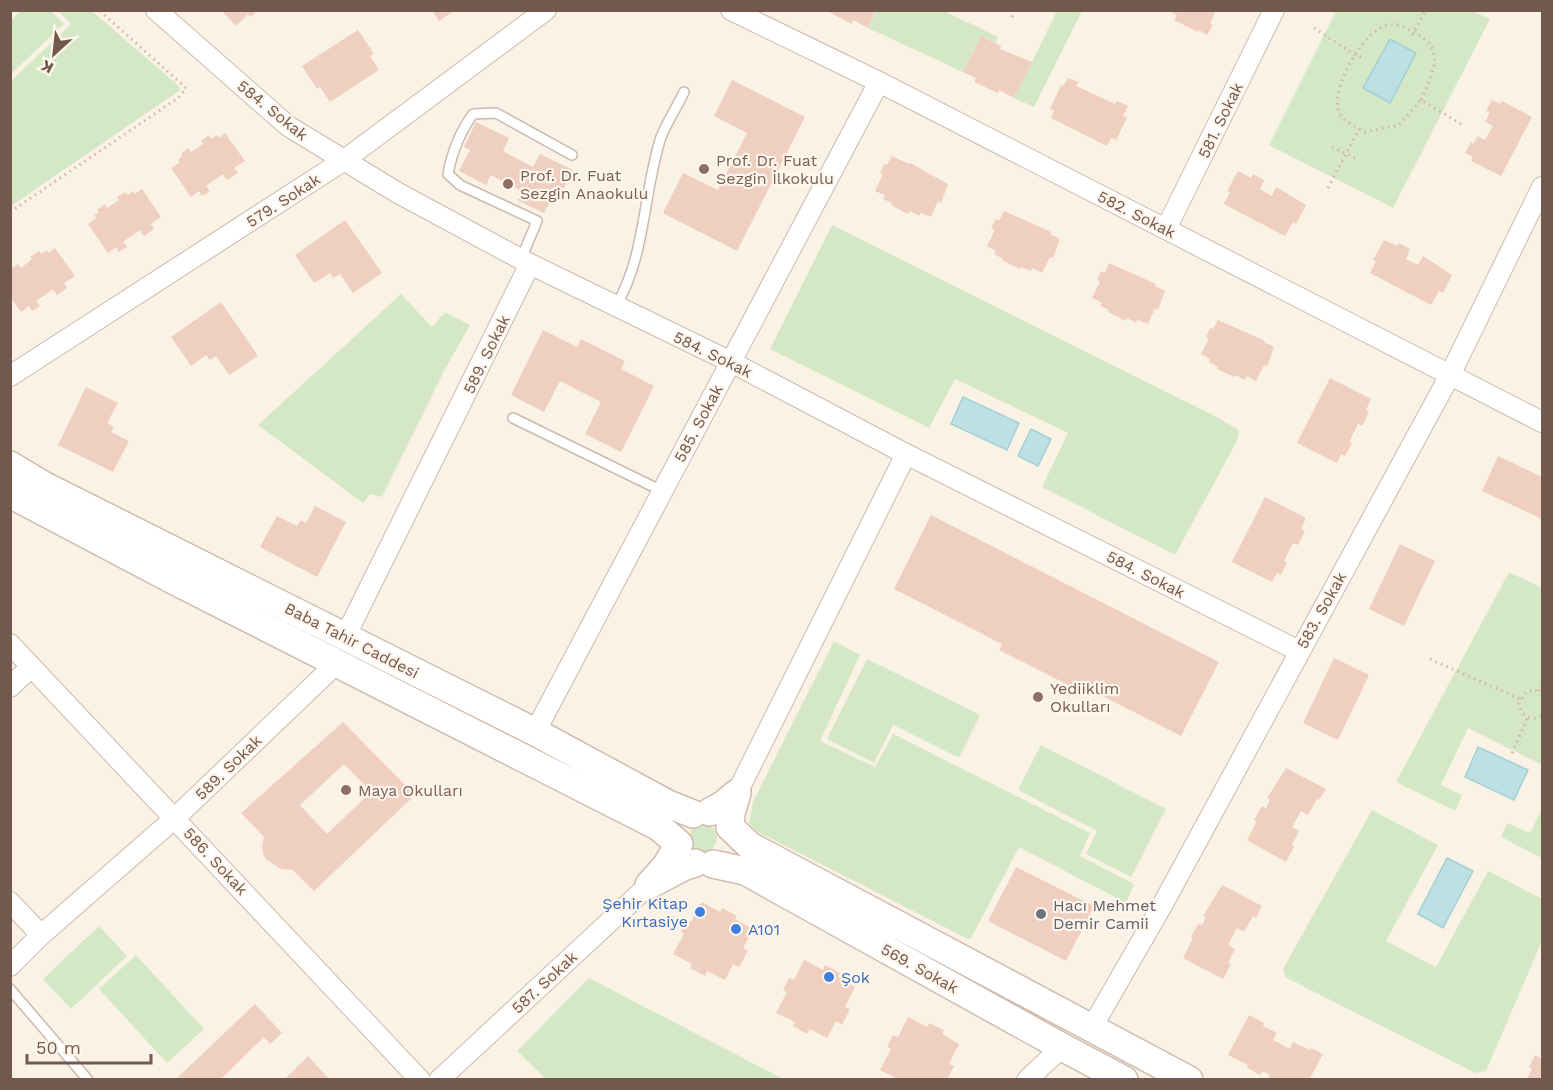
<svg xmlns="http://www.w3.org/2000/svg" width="1553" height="1090" viewBox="0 0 1553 1090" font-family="'Work Sans',sans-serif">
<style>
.green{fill:#d5e8c5}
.water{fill:#bce0e3;stroke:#a3d0d4;stroke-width:1.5}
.building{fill:#eecfc0;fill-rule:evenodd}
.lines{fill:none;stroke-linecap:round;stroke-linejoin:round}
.lane-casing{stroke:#ccb9ad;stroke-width:12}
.street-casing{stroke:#ccb9ad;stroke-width:22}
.secondary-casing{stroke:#d0bbae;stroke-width:30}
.path{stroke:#d3b3a3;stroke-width:3;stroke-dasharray:1.5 4.5;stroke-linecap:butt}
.lane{stroke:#fff;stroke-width:9}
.street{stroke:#fff;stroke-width:20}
.secondary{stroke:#fff;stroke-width:27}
.education-dot{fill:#8d6e63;stroke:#fef6ec;stroke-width:2}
.shop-dot{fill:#3f7fe0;stroke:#fef6ec;stroke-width:2}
.worship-dot{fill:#6b7280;stroke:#fef6ec;stroke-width:2}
.labels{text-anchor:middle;stroke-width:4.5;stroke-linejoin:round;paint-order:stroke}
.street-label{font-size:16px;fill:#73584d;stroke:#fef6ec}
.education-label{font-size:16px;fill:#785e54;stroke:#fef6ec;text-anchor:start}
.shop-label{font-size:16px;fill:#366cbe;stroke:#fef6ec;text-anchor:start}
.worship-label{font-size:16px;fill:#5b616d;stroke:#fef6ec;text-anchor:start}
</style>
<rect width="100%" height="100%" fill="#fbf2e6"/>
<path class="green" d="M 20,11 L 51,11 L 64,24 L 11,74 L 11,20 Z
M 58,11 L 92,11 L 180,87 L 179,91 L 11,206 L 11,81 L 71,24 Z
M 876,11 L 944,11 L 998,37 L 996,43 L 981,36 L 963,72 L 868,28 Z
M 1057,11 L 1082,11 L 1034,107 L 1014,98 Z
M 1336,11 L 1472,11 L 1490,19 L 1393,208 L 1269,145 Z
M 832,225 L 1215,416 L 1239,430 L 1237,441 L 1175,555 L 1042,487 L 1068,433 L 955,379 L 929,428 L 770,349 Z
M 401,294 L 432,327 L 445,312 L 470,325 L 444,371 L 382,497 L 370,494 L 363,503 L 258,425 Z
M 1509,572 L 1542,588 L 1542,765 L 1468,728 L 1441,785 L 1462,795 L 1455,811 L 1396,782 Z
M 834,641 L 860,655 L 820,741 L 875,767 L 893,734 L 1090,833 L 1080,856 L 1134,884 L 1126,903 L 1019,847 L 970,940 L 756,831 L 749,823 L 753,802 Z
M 867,659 L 980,715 L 959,758 L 893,725 L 874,763 L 827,739 Z
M 1041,745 L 1166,809 L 1131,877 L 1086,854 L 1097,831 L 1018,790 Z
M 1542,809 L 1542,858 L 1501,837 L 1507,823 L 1530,833 Z
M 1372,810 L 1438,845 L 1386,941 L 1436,967 L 1488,871 L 1542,899 L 1542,941 L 1486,1071 L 1475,1073 L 1285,977 L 1283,969 Z
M689 838a14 14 0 1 1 28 0a14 14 0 1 1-28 0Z
M 99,926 L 127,956 L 71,1009 L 43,979 Z
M 136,955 L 204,1029 L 167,1063 L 99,989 Z
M 589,978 L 783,1079 L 546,1079 L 517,1051 Z"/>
<path class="water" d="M 1390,39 L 1416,53 L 1390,103 L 1363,88 Z
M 963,397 L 1019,423 L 1007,450 L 951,424 Z
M 1031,429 L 1051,439 L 1038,466 L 1018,456 Z
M 1478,747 L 1528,770 L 1514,800 L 1465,777 Z
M 1447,858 L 1473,871 L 1443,928 L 1418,914 Z"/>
<path class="building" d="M 221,10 L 258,10 L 251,17 L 248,14 L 236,26 Z
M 432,10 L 455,10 L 439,21 Z
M 825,10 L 876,10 L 868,28 L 853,20 L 852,24 Z
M 1167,10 L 1216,10 L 1210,23 L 1213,25 L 1207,35 L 1199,30 L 1198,32 L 1174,20 L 1177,15 Z
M 358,30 L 374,54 L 370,56 L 379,70 L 330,102 L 320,87 L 317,89 L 302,66 Z
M 981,36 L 1001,46 L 1000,49 L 1032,62 L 1014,98 L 999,90 L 998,93 L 974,82 L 976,78 L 963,72 Z
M 1068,78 L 1078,82 L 1076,86 L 1115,104 L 1117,101 L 1128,106 L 1123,116 L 1127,118 L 1116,140 L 1111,138 L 1107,146 L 1051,118 L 1054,111 L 1050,109 L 1061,85 L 1063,86 Z
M 732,80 L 805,117 L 737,251 L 663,213 L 683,173 L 718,190 L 747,133 L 714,116 Z
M 1492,100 L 1500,104 L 1502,101 L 1532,117 L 1501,176 L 1471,161 L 1473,157 L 1465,153 L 1471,142 L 1473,144 L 1478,136 L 1485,140 L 1493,126 L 1485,122 L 1490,112 L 1486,111 Z
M 476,122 L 509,138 L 503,151 L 533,167 L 540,154 L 573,170 L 560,196 L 554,193 L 544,213 L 517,200 L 522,191 L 506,183 L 491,175 L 486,185 L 459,171 L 470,150 L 464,147 Z
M 225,133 L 245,161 L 234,168 L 238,173 L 227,180 L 223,174 L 206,186 L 210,191 L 202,196 L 199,191 L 191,197 L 171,168 L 180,162 L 178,160 L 182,156 L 181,154 L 188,148 L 191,152 L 203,144 L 201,141 L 209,135 L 211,139 L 217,135 L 219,138 Z
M 892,156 L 909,164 L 910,163 L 948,184 L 941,203 L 938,201 L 931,217 L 921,213 L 919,216 L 910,211 L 908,214 L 891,205 L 892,203 L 883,199 L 885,195 L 875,191 L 883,174 L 880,173 L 884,164 L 887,165 Z
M 1238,171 L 1251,178 L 1253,174 L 1264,180 L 1260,189 L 1272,196 L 1276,187 L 1306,205 L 1296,224 L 1293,222 L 1285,236 L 1224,204 L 1230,192 L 1227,191 Z
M 142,189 L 161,217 L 151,224 L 154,229 L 144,236 L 140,230 L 123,242 L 127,247 L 119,252 L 116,247 L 108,253 L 88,224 L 97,218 L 94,216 L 99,212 L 97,210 L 105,204 L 107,208 L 119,200 L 117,197 L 125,192 L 128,195 L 133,191 L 135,194 Z
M 1004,211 L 1051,232 L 1050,234 L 1060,239 L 1053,258 L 1050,257 L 1042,273 L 1032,268 L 1031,271 L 1021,267 L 1020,269 L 1002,260 L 1003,259 L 994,254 L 996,251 L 987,246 L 995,230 L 991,228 L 996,219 L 999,221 Z
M 345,220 L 382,273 L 353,293 L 340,274 L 333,278 L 330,273 L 314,283 L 295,255 Z
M 1384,240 L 1397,246 L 1399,243 L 1410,249 L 1406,259 L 1418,265 L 1423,256 L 1452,275 L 1443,293 L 1439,291 L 1431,305 L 1370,273 L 1376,261 L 1373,260 Z
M 55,248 L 75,276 L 64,283 L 67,288 L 57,295 L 53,289 L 36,301 L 40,306 L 32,311 L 29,306 L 21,312 L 10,297 L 10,273 L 12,271 L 10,269 L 18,264 L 21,268 L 32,259 L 30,257 L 39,251 L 41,254 L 47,250 L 48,253 Z
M 1109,263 L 1156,284 L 1155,286 L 1165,291 L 1158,310 L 1155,308 L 1148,324 L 1138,320 L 1136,323 L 1127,318 L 1126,321 L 1108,312 L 1109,310 L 1100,306 L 1102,303 L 1092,298 L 1100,282 L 1097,280 L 1101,271 L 1105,273 Z
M 221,302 L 258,356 L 229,375 L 216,356 L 210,360 L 206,355 L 191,366 L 171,337 Z
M 1218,320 L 1265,341 L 1264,342 L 1274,347 L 1267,367 L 1264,365 L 1256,381 L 1247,376 L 1245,380 L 1236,375 L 1234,377 L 1217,369 L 1218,367 L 1209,362 L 1210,359 L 1201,354 L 1209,338 L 1206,337 L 1210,328 L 1213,329 Z
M 543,330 L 577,347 L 581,339 L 625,361 L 621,369 L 654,386 L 621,452 L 585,434 L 601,402 L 560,381 L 544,412 L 511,395 Z
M 1330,378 L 1371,399 L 1366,410 L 1369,412 L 1362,426 L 1358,424 L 1349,442 L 1352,443 L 1345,456 L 1341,454 L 1337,463 L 1297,443 Z
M 86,387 L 118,403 L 107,423 L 114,427 L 111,432 L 129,441 L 113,472 L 58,445 Z
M 1498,456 L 1542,477 L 1542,519 L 1482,491 Z
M 1265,497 L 1306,518 L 1301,529 L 1305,531 L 1298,545 L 1293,543 L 1284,561 L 1287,562 L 1281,575 L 1277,573 L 1272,582 L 1232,562 Z
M 315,506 L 346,522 L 317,577 L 260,547 L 277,516 L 297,526 L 301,520 L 306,523 Z
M 931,515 L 1219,662 L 1181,736 L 1075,682 L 1072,687 L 999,650 L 1002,644 L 894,589 Z
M 1400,544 L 1435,561 L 1404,626 L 1369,609 Z
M 1334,658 L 1369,675 L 1338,740 L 1303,723 Z
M 343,722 L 415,795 L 314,891 L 293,870 L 281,869 L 267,860 L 263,854 L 262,847 L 264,837 L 241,813 ZM 344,764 L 371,792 L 327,834 L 300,805 Z
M 1286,768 L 1326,789 L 1319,800 L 1317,799 L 1308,815 L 1301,811 L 1292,827 L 1299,831 L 1292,845 L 1294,847 L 1286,862 L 1247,840 L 1257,821 L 1254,820 L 1262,806 L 1266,808 L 1270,800 L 1267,798 Z
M 1016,867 L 1094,906 L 1066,961 L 988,921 Z
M 1222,885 L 1262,906 L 1256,918 L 1253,916 L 1244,932 L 1237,928 L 1228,945 L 1235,949 L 1228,963 L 1231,964 L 1223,979 L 1183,958 L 1193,938 L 1191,937 L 1198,924 L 1202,925 L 1206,917 L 1203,916 Z
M 702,902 L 720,912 L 722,908 L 737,916 L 735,919 L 753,929 L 743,948 L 748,951 L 739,967 L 733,964 L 725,980 L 707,971 L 705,976 L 690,968 L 692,964 L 673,954 L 684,934 L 681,932 L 687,920 L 691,922 Z
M 804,960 L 823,970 L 825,965 L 840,973 L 838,977 L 855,987 L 845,1007 L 850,1009 L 842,1025 L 836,1021 L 827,1038 L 810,1029 L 807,1034 L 793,1026 L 795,1022 L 776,1013 L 787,992 L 783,990 L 789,978 L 794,980 Z
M 255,1004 L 282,1033 L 270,1044 L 264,1037 L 222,1078 L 224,1080 L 175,1080 Z
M 1249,1015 L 1264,1023 L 1263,1026 L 1277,1033 L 1273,1040 L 1290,1049 L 1293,1042 L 1310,1050 L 1311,1048 L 1323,1054 L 1309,1080 L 1270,1080 L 1268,1079 L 1270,1075 L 1262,1071 L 1260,1075 L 1246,1067 L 1248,1065 L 1228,1055 Z
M 908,1017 L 927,1027 L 929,1023 L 944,1030 L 942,1034 L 959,1044 L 949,1064 L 954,1066 L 947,1080 L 899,1080 L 880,1070 L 891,1049 L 887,1047 L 893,1035 L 898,1037 Z
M 1535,1055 L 1542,1059 L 1542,1080 L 1526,1080 L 1532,1069 L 1529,1067 Z
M 308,1056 L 330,1080 L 284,1080 Z"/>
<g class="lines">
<defs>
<path id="lane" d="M 521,259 L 537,221 L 460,185 L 448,174 C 452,152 460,132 473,114 L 496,113 L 572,155
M 616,306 C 646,255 643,193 661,137 C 667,122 677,107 684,92
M 513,418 L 662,491
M 10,989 L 88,1080"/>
<path id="street" d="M 156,10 L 288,126 L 398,193 L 530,264 L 731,362 L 906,454 L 1299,651
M 731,10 L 879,82 L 1542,422
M 1166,229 L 1274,10
M 10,376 L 343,161 L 546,10
M 345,637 L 530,264
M 10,644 L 420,1080
M 10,687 L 31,667
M 535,732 L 879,82
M 737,793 L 906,454
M 10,902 L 41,935
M 10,966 L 41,935 L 175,818 L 337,663
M 1091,1029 L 1164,902 L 1450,375 L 1542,187
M 439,1080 L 649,885
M 1027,1080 L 1062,1047"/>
<path id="secondary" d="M 10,465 L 45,486 L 535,732 L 668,804 L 693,814
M 10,494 L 173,580 L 659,827 L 679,844 L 666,866 L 649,885 L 683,867 L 695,863
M 710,812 L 724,804 L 737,793 L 731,813 L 730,827 L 750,846 L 1189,1080
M 713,864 L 745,871 L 1062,1047 L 1124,1080"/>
</defs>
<use href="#lane" class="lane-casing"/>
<use href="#street" class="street-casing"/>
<use href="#secondary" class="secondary-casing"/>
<path class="path" d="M 1012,17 L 1015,10
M 1314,28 L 1355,55 L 1364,58
M 1412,35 L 1426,10
M 1421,100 C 1441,58 1443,41 1395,24 C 1389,25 1382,26 1377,30 C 1358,43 1327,94 1341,116 C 1346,123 1358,128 1365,132 L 1399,125 L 1421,100 L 1461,124
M 1332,147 L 1359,160
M 1328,188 L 1359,129
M 10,212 L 178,98 L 186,88 L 99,10
M 1430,659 L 1520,699
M 1539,691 L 1542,684
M 1542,694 L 1535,690 L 1526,692 L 1519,703 C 1520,716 1531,722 1542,715
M 1512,753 L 1528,717"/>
<use href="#lane" class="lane"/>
<use href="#street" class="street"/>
<use href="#secondary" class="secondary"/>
</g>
<g class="education-dot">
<circle cx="704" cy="169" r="6"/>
<circle cx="508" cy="184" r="6"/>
<circle cx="1038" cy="697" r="6"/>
<circle cx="346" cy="790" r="6"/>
</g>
<g class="shop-dot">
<circle cx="700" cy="912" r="6"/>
<circle cx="736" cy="929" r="6"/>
<circle cx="829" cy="977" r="6"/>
</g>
<circle class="worship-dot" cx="1041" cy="914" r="6"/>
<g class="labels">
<g class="street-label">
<text transform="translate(273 110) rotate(39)" y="6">584. Sokak</text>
<text transform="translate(1220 120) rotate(-64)" y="6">581. Sokak</text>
<text transform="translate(283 200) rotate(-33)" y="6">579. Sokak</text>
<text transform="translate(1137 214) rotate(27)" y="6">582. Sokak</text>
<text transform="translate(486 354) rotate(-64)" y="6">589. Sokak</text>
<text transform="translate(713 354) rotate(26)" y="6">584. Sokak</text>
<text transform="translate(698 423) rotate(-62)" y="6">585. Sokak</text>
<text transform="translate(1146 574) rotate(27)" y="6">584. Sokak</text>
<text transform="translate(1321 610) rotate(-61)" y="6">583. Sokak</text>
<text transform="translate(352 640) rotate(27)" y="6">Baba Tahir Caddesi</text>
<text transform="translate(228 767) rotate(-44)" y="6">589. Sokak</text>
<text transform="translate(216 861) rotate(47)" y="6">586. Sokak</text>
<text transform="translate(920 968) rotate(29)" y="6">569. Sokak</text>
<text transform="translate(544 982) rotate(-43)" y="6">587. Sokak</text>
</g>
<g class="education-label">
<text x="716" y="166">Prof. Dr. Fuat<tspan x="716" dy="18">Sezgin İlkokulu</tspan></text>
<text x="520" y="181">Prof. Dr. Fuat<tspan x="520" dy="18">Sezgin Anaokulu</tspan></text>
<text x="1050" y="694">Yediiklim<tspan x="1050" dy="18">Okulları</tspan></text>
<text x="358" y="796">Maya Okulları</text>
</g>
<g class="shop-label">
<text x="688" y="909" text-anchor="end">Şehir Kitap<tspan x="688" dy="18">Kırtasiye</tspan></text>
<text x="748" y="935">A101</text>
<text x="841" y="983">Şok</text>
</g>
<g class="worship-label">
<text x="1053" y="911">Hacı Mehmet<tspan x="1053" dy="18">Demir Camii</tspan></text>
</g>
</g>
<rect width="1553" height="1090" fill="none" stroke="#73584d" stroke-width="24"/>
<g transform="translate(54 54) rotate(207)" stroke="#fef6ec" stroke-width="4.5" paint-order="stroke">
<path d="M0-4.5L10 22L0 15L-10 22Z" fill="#73584d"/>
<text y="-9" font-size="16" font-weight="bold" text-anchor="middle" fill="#73584d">K</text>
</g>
<path d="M27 1054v9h124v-9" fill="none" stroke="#73584d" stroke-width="3"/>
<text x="36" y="1054" font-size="18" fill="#73584d" stroke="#fef6ec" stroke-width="4.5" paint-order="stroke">50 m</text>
</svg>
